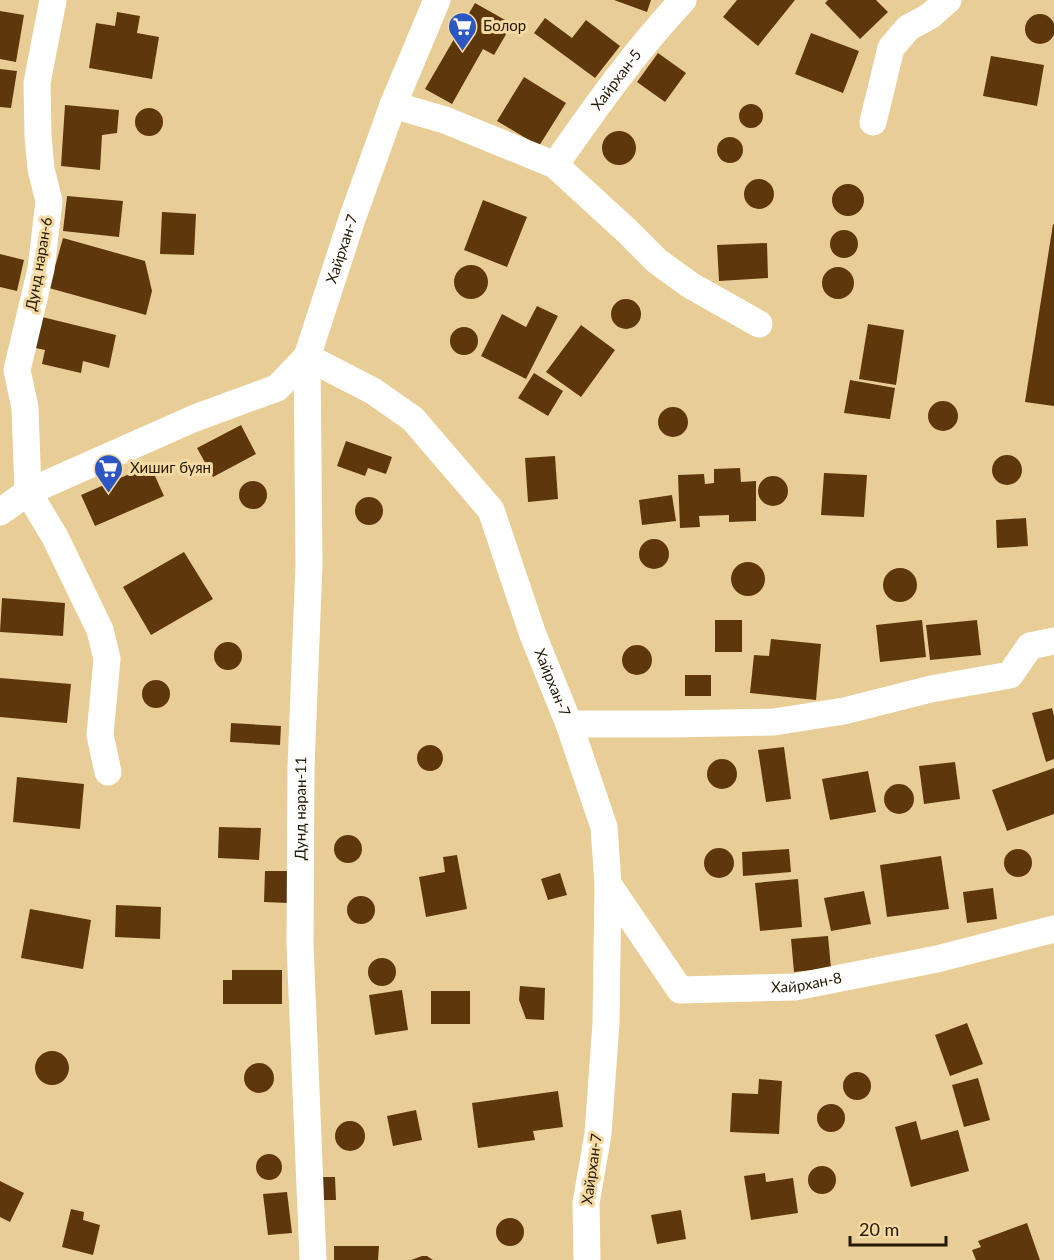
<svg xmlns="http://www.w3.org/2000/svg" width="1054" height="1260" viewBox="0 0 1054 1260" font-family="Lato,sans-serif">
<style>
.building{fill:#5e380c}
.lines{fill:none;stroke-linecap:round;stroke-linejoin:round}
.street{stroke:#fff;stroke-width:27}
.labels{text-anchor:middle;stroke-width:6;stroke-linejoin:round;paint-order:stroke}
.poi-label{font-size:15px;fill:#231904;stroke:#f5dba3;text-anchor:start}
.street-label{font-size:15px;fill:#231904;stroke:#f5dba3}
</style>
<rect width="100%" height="100%" fill="#e8ce96"/>
<path class="building" d="M 614,0 L 651,0 L 647,12 Z
M 737,0 L 795,0 L 758,46 L 723,17 Z
M 828,0 L 876,0 L 888,12 L 860,39 L 825,3 Z
M 475,3 L 512,24 L 494,55 L 483,49 L 452,104 L 425,89 Z
M 0,11 L 24,15 L 16,62 L 0,59 Z
M 117,12 L 140,16 L 137,33 L 159,37 L 152,79 L 89,68 L 96,23 L 115,26 Z
M1025 29a15 15 0 1 1 30 0a15 15 0 1 1-30 0Z
M 545,18 L 572,38 L 586,20 L 620,46 L 595,78 L 534,33 Z
M 811,33 L 859,51 L 843,93 L 795,74 Z
M 658,53 L 686,73 L 665,102 L 637,82 Z
M 991,56 L 1044,65 L 1037,106 L 983,96 Z
M 0,69 L 17,71 L 11,108 L 0,107 Z
M 524,77 L 566,103 L 539,146 L 497,121 Z
M739 116a12 12 0 1 1 24 0a12 12 0 1 1-24 0Z
M 65,105 L 119,110 L 117,133 L 102,135 L 100,170 L 61,166 Z
M135 122a14 14 0 1 1 28 0a14 14 0 1 1-28 0Z
M602 148a17 17 0 1 1 34 0a17 17 0 1 1-34 0Z
M717 150a13 13 0 1 1 26 0a13 13 0 1 1-26 0Z
M744 194a15 15 0 1 1 30 0a15 15 0 1 1-30 0Z
M832 200a16 16 0 1 1 32 0a16 16 0 1 1-32 0Z
M 67,196 L 123,201 L 119,237 L 63,231 Z
M 483,200 L 527,217 L 507,267 L 464,250 Z
M 162,212 L 196,214 L 194,255 L 160,254 Z
M 1053,224 L 1054,225 L 1054,406 L 1025,402 Z
M830 244a14 14 0 1 1 28 0a14 14 0 1 1-28 0Z
M 63,238 L 145,261 L 152,291 L 146,315 L 49,288 Z
M 767,243 L 768,278 L 719,281 L 717,245 Z
M 0,254 L 24,260 L 17,291 L 0,287 Z
M454 282a17 17 0 1 1 34 0a17 17 0 1 1-34 0Z
M822 283a16 16 0 1 1 32 0a16 16 0 1 1-32 0Z
M611 314a15 15 0 1 1 30 0a15 15 0 1 1-30 0Z
M 537,306 L 558,316 L 526,379 L 481,356 L 502,314 L 526,327 Z
M 38,316 L 116,335 L 109,368 L 83,361 L 81,373 L 42,364 L 45,350 L 31,347 Z
M 868,324 L 904,330 L 896,385 L 859,379 Z
M 581,325 L 615,350 L 581,397 L 546,372 Z
M450 341a14 14 0 1 1 28 0a14 14 0 1 1-28 0Z
M 534,373 L 563,391 L 548,416 L 518,398 Z
M 850,380 L 895,388 L 890,419 L 844,413 Z
M928 416a15 15 0 1 1 30 0a15 15 0 1 1-30 0Z
M658 422a15 15 0 1 1 30 0a15 15 0 1 1-30 0Z
M 241,425 L 256,454 L 213,477 L 197,448 Z
M 346,441 L 392,457 L 386,474 L 368,468 L 365,476 L 337,466 Z
M992 470a15 15 0 1 1 30 0a15 15 0 1 1-30 0Z
M 555,456 L 558,499 L 528,502 L 525,458 Z
M 150,465 L 164,496 L 95,526 L 81,495 Z
M 740,468 L 741,482 L 756,481 L 756,521 L 729,522 L 729,515 L 699,516 L 700,527 L 680,528 L 678,475 L 704,474 L 705,484 L 714,483 L 714,469 Z
M 824,473 L 867,475 L 864,517 L 821,515 Z
M758 491a15 15 0 1 1 30 0a15 15 0 1 1-30 0Z
M239 495a14 14 0 1 1 28 0a14 14 0 1 1-28 0Z
M 672,495 L 676,521 L 642,525 L 639,500 Z
M355 511a14 14 0 1 1 28 0a14 14 0 1 1-28 0Z
M 1026,518 L 1028,546 L 997,548 L 996,520 Z
M639 554a15 15 0 1 1 30 0a15 15 0 1 1-30 0Z
M 184,552 L 213,599 L 151,635 L 123,587 Z
M731 579a17 17 0 1 1 34 0a17 17 0 1 1-34 0Z
M883 585a17 17 0 1 1 34 0a17 17 0 1 1-34 0Z
M 2,598 L 65,603 L 63,636 L 0,632 Z
M 715,620 L 742,620 L 742,652 L 715,652 Z
M 922,620 L 926,657 L 880,662 L 876,625 Z
M 977,620 L 981,655 L 930,660 L 926,625 Z
M 771,639 L 821,644 L 816,700 L 750,693 L 754,655 L 769,656 Z
M214 656a14 14 0 1 1 28 0a14 14 0 1 1-28 0Z
M622 660a15 15 0 1 1 30 0a15 15 0 1 1-30 0Z
M 685,675 L 711,675 L 711,696 L 685,696 Z
M 0,678 L 71,684 L 67,723 L 0,717 Z
M142 694a14 14 0 1 1 28 0a14 14 0 1 1-28 0Z
M 1052,708 L 1054,716 L 1054,759 L 1046,762 L 1032,713 Z
M 231,723 L 281,726 L 280,745 L 230,742 Z
M417 758a13 13 0 1 1 26 0a13 13 0 1 1-26 0Z
M 784,747 L 791,799 L 766,802 L 758,750 Z
M707 774a15 15 0 1 1 30 0a15 15 0 1 1-30 0Z
M 955,762 L 960,799 L 924,804 L 919,766 Z
M 1054,768 L 1054,814 L 1007,831 L 992,790 Z
M 868,771 L 876,812 L 830,820 L 822,779 Z
M 17,777 L 84,784 L 80,829 L 13,822 Z
M884 799a15 15 0 1 1 30 0a15 15 0 1 1-30 0Z
M 219,827 L 261,828 L 259,860 L 218,858 Z
M334 849a14 14 0 1 1 28 0a14 14 0 1 1-28 0Z
M704 863a15 15 0 1 1 30 0a15 15 0 1 1-30 0Z
M1004 863a14 14 0 1 1 28 0a14 14 0 1 1-28 0Z
M 789,849 L 791,872 L 743,876 L 742,852 Z
M 457,855 L 467,909 L 426,917 L 419,877 L 445,872 L 443,857 Z
M 941,856 L 949,909 L 887,917 L 880,865 Z
M 265,871 L 288,871 L 288,903 L 264,902 Z
M 560,873 L 567,895 L 548,900 L 541,879 Z
M 798,879 L 802,927 L 760,931 L 755,883 Z
M 993,888 L 997,919 L 967,923 L 963,892 Z
M 864,891 L 871,924 L 831,931 L 824,898 Z
M347 910a14 14 0 1 1 28 0a14 14 0 1 1-28 0Z
M 116,905 L 161,907 L 160,939 L 115,937 Z
M 30,909 L 91,920 L 83,969 L 21,958 Z
M 828,936 L 831,968 L 794,972 L 791,939 Z
M368 972a14 14 0 1 1 28 0a14 14 0 1 1-28 0Z
M 232,970 L 282,970 L 282,1004 L 223,1004 L 223,980 L 232,980 Z
M 520,986 L 545,988 L 544,1020 L 526,1019 L 519,1000 Z
M 402,990 L 408,1030 L 375,1035 L 369,995 Z
M 431,991 L 470,991 L 470,1024 L 431,1024 Z
M 967,1023 L 983,1064 L 950,1076 L 935,1035 Z
M35 1068a17 17 0 1 1 34 0a17 17 0 1 1-34 0Z
M244 1078a15 15 0 1 1 30 0a15 15 0 1 1-30 0Z
M843 1086a14 14 0 1 1 28 0a14 14 0 1 1-28 0Z
M 978,1078 L 990,1120 L 964,1127 L 952,1085 Z
M 759,1079 L 782,1081 L 779,1134 L 730,1132 L 732,1093 L 758,1094 Z
M 558,1091 L 563,1127 L 533,1131 L 535,1140 L 478,1148 L 472,1103 Z
M817 1118a14 14 0 1 1 28 0a14 14 0 1 1-28 0Z
M 416,1110 L 422,1140 L 393,1146 L 387,1116 Z
M 916,1121 L 921,1140 L 958,1130 L 969,1171 L 911,1187 L 895,1127 Z
M335 1136a15 15 0 1 1 30 0a15 15 0 1 1-30 0Z
M256 1167a13 13 0 1 1 26 0a13 13 0 1 1-26 0Z
M808 1180a14 14 0 1 1 28 0a14 14 0 1 1-28 0Z
M 765,1173 L 766,1182 L 793,1178 L 798,1213 L 751,1220 L 744,1176 Z
M 319,1177 L 335,1177 L 336,1200 L 320,1200 Z
M 0,1181 L 24,1193 L 10,1222 L 0,1217 Z
M 287,1192 L 292,1233 L 268,1235 L 263,1194 Z
M 71,1209 L 84,1212 L 83,1220 L 100,1225 L 93,1255 L 62,1247 Z
M 681,1210 L 686,1239 L 657,1244 L 651,1215 Z
M496 1232a14 14 0 1 1 28 0a14 14 0 1 1-28 0Z
M 1027,1223 L 1040,1260 L 976,1260 L 972,1250 L 981,1247 L 978,1241 Z
M 334,1246 L 379,1246 L 378,1260 L 334,1260 Z
M 422,1256 L 427,1256 L 433,1260 L 411,1260 Z"/>
<g class="lines">
<g class="street">
<path d="M 53,0 L 37,83 L 38,136 L 41,169 L 49,201 L 41,269 L 17,370 L 25,408 L 28,492 L 55,537 L 100,630 L 107,659 L 100,735 L 108,772"/>
<path d="M 393,105 L 445,120 L 555,165 L 627,231 L 657,261 L 690,285 L 759,324"/>
<path d="M 873,122 L 891,48 L 908,28 L 930,16 L 948,0"/>
<path id="s1" d="M 555,165 C 595,108 635,51 683,0"/>
<path id="s2" d="M 307,357 L 373,391 L 413,419 L 491,510 L 533,635 L 569,724 L 604,827 L 608,884 L 606,1023 L 598,1134 L 586,1203 L 587,1260"/>
<path d="M 0,512 L 28,492 L 195,418 L 277,388 L 307,357"/>
<path d="M 569,724 L 670,724 L 774,722 L 844,711 L 931,689 L 1010,675 L 1030,646 L 1054,641"/>
<path id="s3" d="M 608,884 L 680,990 L 795,987 L 937,959 L 1054,929"/>
<path id="s4" d="M 313,1260 L 300,944 L 301,768 L 309,564 L 307,357 L 352,219 L 393,105 L 437,0"/>
</g>
</g>
<defs>
<symbol id="supermarket-pin" viewBox="-11 -11 22 30"><path d="M0 17L-7.5 6A9.5 9.5 0 1 1 7.5 6Z" fill="#2d56c5" stroke="#f5dba3"/><path d="M-6-5.5h2.5l.6 2H6L4.5 2H-2.5L-4.4-4H-6ZM-1.5 3.2a1.3 1.3 0 1 0 .1 0ZM3 3.2a1.3 1.3 0 1 0 .1 0Z" fill="#fff"/></symbol>
</defs>
<g fill-rule="evenodd">
<use href="#supermarket-pin" x="446" y="10" width="33" height="45"/>
<use href="#supermarket-pin" x="92" y="452" width="33" height="45"/>
</g>
<g class="labels">
<g class="poi-label">
<text x="483" y="31">Болор</text>
<text x="130" y="473">Хишиг буян</text>
</g>
<g class="street-label">
<text dy="5" stroke="none"><textPath href="#s1" startOffset="105">Хайрхан-5</textPath></text>
<text dy="5" stroke="none"><textPath href="#s4" startOffset="1017">Хайрхан-7</textPath></text>
<text transform="translate(39 264) rotate(-80)" y="5">Дунд наран-6</text>
<text dy="5" stroke="none"><textPath href="#s2" startOffset="426">Хайрхан-7</textPath></text>
<text dy="5" stroke="none"><textPath href="#s4" startOffset="452">Дунд наран-11</textPath></text>
<text dy="5" stroke="none"><textPath href="#s3" startOffset="255">Хайрхан-8</textPath></text>
<text transform="translate(592 1169) rotate(-82)" y="5">Хайрхан-7</text>
</g>
</g>
<path d="M850 1236v9h96v-9" fill="none" stroke="#231904" stroke-width="3"/>
<text x="859" y="1236" font-size="18" fill="#231904" stroke="#f5dba3" stroke-width="4.5" paint-order="stroke">20 m</text>
</svg>
